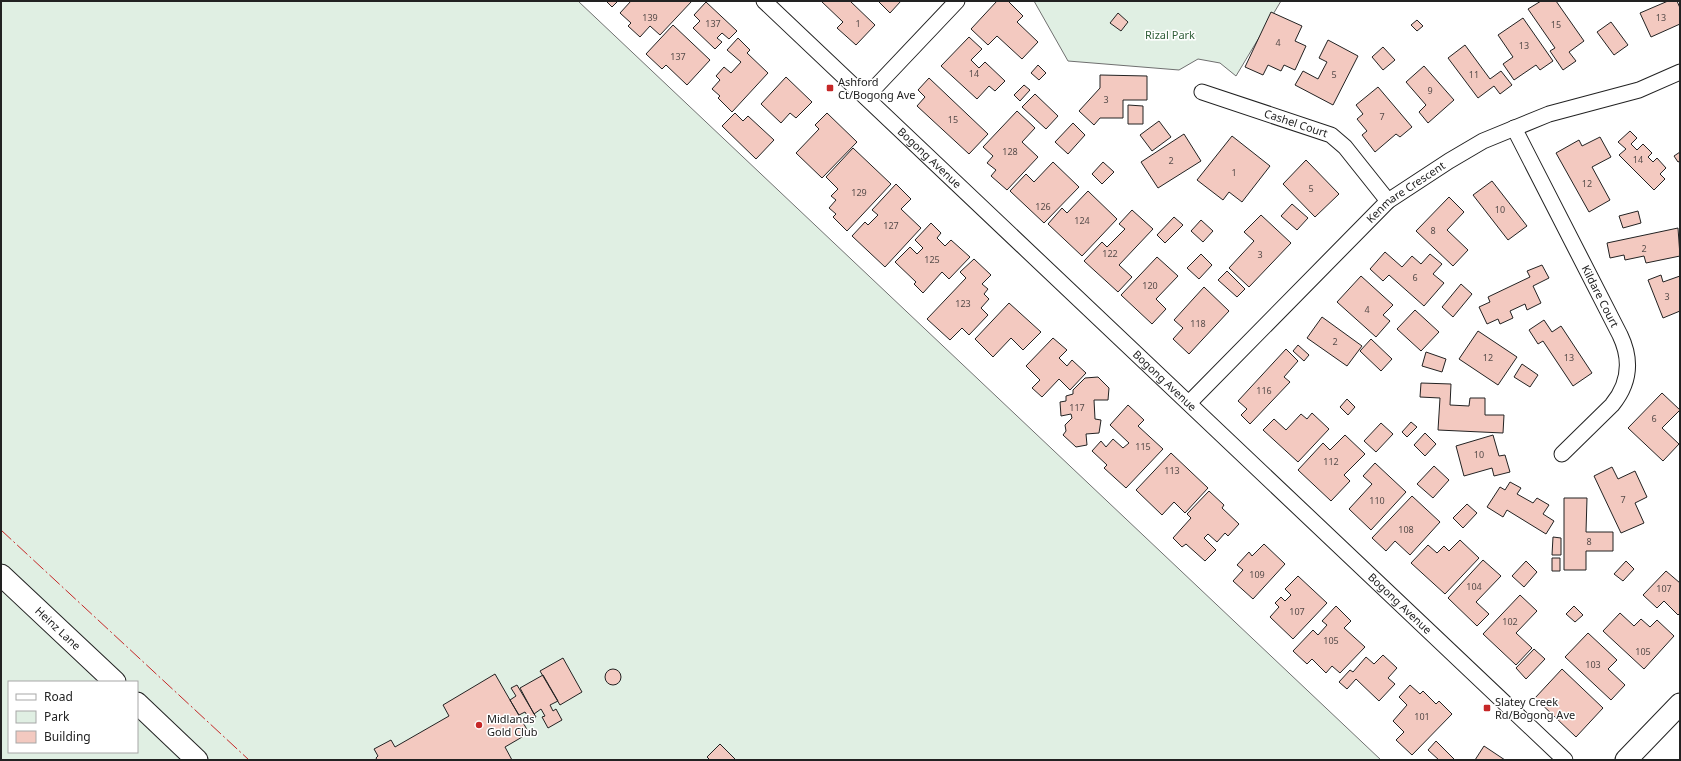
<svg xmlns="http://www.w3.org/2000/svg" width="1681" height="761" viewBox="0 0 1681 761" font-family="'Noto Sans',sans-serif">
<style>
.green{fill:#e0efe3;stroke:#6f6f6f;fill-rule:evenodd}
.building{fill:#f3c9c0;stroke:#222}
.lines{fill:none;stroke-linecap:round;stroke-linejoin:round}
.street-casing{stroke:#222;stroke-width:17}
.secondary-casing{stroke:#222;stroke-width:23}
.street{stroke:#fff;stroke-width:15}
.secondary{stroke:#fff;stroke-width:21}
.power{stroke:#c62828;stroke-width:1;stroke-dasharray:14 3 2 3;stroke-linecap:butt}
.poi-dot{fill:#c62828;stroke:#fff;stroke-width:1.5}
.labels{text-anchor:middle;stroke-width:3;stroke-linejoin:round;paint-order:stroke}
.number-label{font-size:9px;fill:#564c4a}
.park-label{font-size:11px;fill:#2f5e38;stroke:#fff}
.poi-label{font-size:11px;fill:#222;stroke:#fff;text-anchor:start}
.street-label{font-size:11px;fill:#222;stroke:#fff}
</style>
<rect width="100%" height="100%" fill="#fff"/>
<path class="green" d="M 1,1 L 578,1 L 1381,760 L 1,760 ZM 9,682 L 137,682 L 137,752 L 9,752 Z
M 1034,1 L 1281,1 L 1236,76 L 1220,63 L 1198,59 L 1179,70 L 1068,61 Z"/>
<path class="building" d="M 606,1 L 618,1 L 612,7 Z
M 631,1 L 692,1 L 660,35 L 650,26 L 640,37 L 628,26 L 631,23 L 620,13 Z
M 821,1 L 850,1 L 875,25 L 856,45 L 837,28 L 843,22 Z
M 878,1 L 901,1 L 890,13 Z
M 997,1 L 1008,1 L 1023,16 L 1017,22 L 1038,42 L 1022,59 L 997,36 L 988,45 L 971,29 Z
M 1541,1 L 1556,1 L 1584,41 L 1569,52 L 1576,61 L 1563,70 L 1550,51 L 1555,48 L 1528,9 Z
M 1668,1 L 1677,1 L 1680,8 L 1680,24 L 1651,37 L 1640,13 Z
M 706,2 L 737,31 L 729,39 L 722,33 L 717,38 L 722,42 L 715,49 L 693,28 L 700,21 L 694,15 Z
M 1271,12 L 1302,26 L 1295,41 L 1306,46 L 1295,70 L 1284,65 L 1281,71 L 1268,65 L 1263,75 L 1245,67 Z
M 1118,13 L 1128,22 L 1121,31 L 1110,23 Z
M 1523,18 L 1553,61 L 1540,70 L 1536,65 L 1514,80 L 1503,64 L 1513,57 L 1498,35 Z
M 1417,20 L 1423,26 L 1417,31 L 1411,25 Z
M 1611,22 L 1628,45 L 1614,55 L 1597,32 Z
M 673,25 L 710,60 L 687,85 L 666,65 L 662,69 L 646,54 Z
M 969,37 L 982,49 L 971,60 L 979,68 L 985,62 L 1005,81 L 995,91 L 989,86 L 977,99 L 941,66 Z
M 738,38 L 750,50 L 747,53 L 768,73 L 732,112 L 718,98 L 720,96 L 712,89 L 720,80 L 716,76 L 724,67 L 731,73 L 741,62 L 727,50 Z
M 1328,40 L 1358,56 L 1333,105 L 1295,85 L 1303,71 L 1318,79 L 1327,62 L 1319,58 Z
M 1465,45 L 1490,79 L 1501,71 L 1512,85 L 1500,94 L 1494,86 L 1478,98 L 1448,58 Z
M 1383,47 L 1395,60 L 1383,70 L 1372,57 Z
M 1038,65 L 1046,73 L 1039,80 L 1031,73 Z
M 1424,66 L 1454,100 L 1428,123 L 1419,112 L 1426,105 L 1406,82 Z
M 1100,75 L 1147,76 L 1147,100 L 1123,100 L 1123,118 L 1100,118 L 1094,125 L 1079,111 L 1100,88 Z
M 786,77 L 812,102 L 796,118 L 790,113 L 781,123 L 761,104 Z
M 929,78 L 988,134 L 969,154 L 917,106 L 925,97 L 918,90 Z
M 1024,85 L 1030,90 L 1020,101 L 1014,95 Z
M 1378,87 L 1412,127 L 1400,137 L 1396,134 L 1375,152 L 1362,135 L 1367,131 L 1357,119 L 1363,114 L 1356,105 Z
M 1035,94 L 1058,116 L 1046,129 L 1022,107 Z
M 1128,105 L 1143,106 L 1143,124 L 1128,124 Z
M 1017,111 L 1035,128 L 1022,142 L 1038,157 L 1007,190 L 991,176 L 996,170 L 987,163 L 993,156 L 983,147 Z
M 735,113 L 743,121 L 748,116 L 774,140 L 756,159 L 722,126 Z
M 827,113 L 857,142 L 822,178 L 796,153 L 819,129 L 815,125 Z
M 1159,121 L 1171,137 L 1152,151 L 1140,135 Z
M 1073,123 L 1085,135 L 1068,154 L 1055,142 Z
M 1630,131 L 1637,138 L 1631,144 L 1637,150 L 1643,144 L 1652,153 L 1648,157 L 1653,162 L 1657,158 L 1666,168 L 1660,174 L 1665,179 L 1654,190 L 1619,155 L 1626,149 L 1618,142 Z
M 1184,134 L 1201,161 L 1158,188 L 1141,162 Z
M 1232,136 L 1270,166 L 1242,202 L 1229,192 L 1223,200 L 1197,180 Z
M 1600,137 L 1611,157 L 1592,167 L 1610,200 L 1589,212 L 1556,153 L 1579,140 L 1582,146 Z
M 853,148 L 891,184 L 847,231 L 833,217 L 836,214 L 829,208 L 836,200 L 831,196 L 838,189 L 826,177 Z
M 1680,152 L 1680,161 L 1678,162 L 1674,156 Z
M 1306,160 L 1339,194 L 1315,217 L 1283,184 Z
M 1053,162 L 1079,187 L 1044,223 L 1010,191 L 1026,174 L 1034,182 Z
M 1103,162 L 1114,172 L 1102,184 L 1092,174 Z
M 1492,181 L 1527,226 L 1508,240 L 1473,195 Z
M 896,184 L 911,199 L 901,209 L 921,228 L 885,267 L 852,236 L 865,222 L 868,225 L 878,215 L 872,210 Z
M 1088,191 L 1117,219 L 1082,256 L 1048,224 L 1062,208 L 1067,213 Z
M 1449,197 L 1464,212 L 1447,230 L 1468,250 L 1453,266 L 1416,231 Z
M 1292,204 L 1308,218 L 1297,230 L 1281,216 Z
M 1132,210 L 1153,229 L 1119,265 L 1132,277 L 1118,292 L 1084,261 L 1102,242 L 1107,247 L 1125,229 L 1119,224 Z
M 1638,211 L 1641,223 L 1623,228 L 1619,216 Z
M 1261,215 L 1291,243 L 1249,287 L 1229,268 L 1254,241 L 1244,232 Z
M 1174,217 L 1183,225 L 1165,243 L 1157,235 Z
M 1201,220 L 1213,231 L 1203,242 L 1191,231 Z
M 931,223 L 941,233 L 937,238 L 945,246 L 951,240 L 970,257 L 949,279 L 942,272 L 923,293 L 914,284 L 916,282 L 895,262 L 910,247 L 917,254 L 923,248 L 915,240 Z
M 1678,228 L 1680,256 L 1646,263 L 1644,256 L 1625,260 L 1624,255 L 1610,258 L 1607,243 Z
M 1385,252 L 1402,267 L 1412,256 L 1421,264 L 1430,254 L 1442,264 L 1433,274 L 1444,283 L 1424,306 L 1389,275 L 1383,281 L 1370,269 Z
M 1201,254 L 1212,265 L 1199,279 L 1187,268 Z
M 1157,257 L 1178,276 L 1156,299 L 1166,309 L 1152,324 L 1121,295 Z
M 974,259 L 991,275 L 982,284 L 988,289 L 984,294 L 989,299 L 981,308 L 988,315 L 969,335 L 962,328 L 950,340 L 927,319 L 966,278 L 960,272 Z
M 1542,265 L 1549,278 L 1533,286 L 1541,303 L 1527,310 L 1525,304 L 1510,311 L 1513,318 L 1500,324 L 1498,319 L 1487,324 L 1479,307 L 1490,302 L 1488,297 L 1530,277 L 1527,271 Z
M 1227,271 L 1245,289 L 1237,297 L 1218,280 Z
M 1661,275 L 1663,282 L 1680,276 L 1680,311 L 1663,318 L 1648,280 Z
M 1361,276 L 1393,305 L 1383,315 L 1390,321 L 1376,337 L 1337,302 Z
M 1461,284 L 1472,294 L 1453,317 L 1442,307 Z
M 1204,287 L 1229,311 L 1189,354 L 1173,339 L 1183,328 L 1174,320 Z
M 1009,303 L 1041,332 L 1023,350 L 1011,338 L 993,357 L 975,339 Z
M 1415,310 L 1439,332 L 1421,351 L 1397,329 Z
M 1322,317 L 1362,346 L 1347,366 L 1307,338 Z
M 1544,320 L 1552,332 L 1561,326 L 1592,373 L 1573,386 L 1543,341 L 1538,344 L 1529,330 Z
M 1478,331 L 1517,357 L 1498,385 L 1459,359 Z
M 1053,338 L 1067,350 L 1059,358 L 1067,366 L 1072,360 L 1086,373 L 1070,390 L 1059,379 L 1042,397 L 1032,388 L 1040,380 L 1026,366 Z
M 1371,339 L 1392,359 L 1381,371 L 1360,351 Z
M 1298,345 L 1309,355 L 1304,361 L 1293,351 Z
M 1286,349 L 1298,361 L 1284,377 L 1290,382 L 1250,424 L 1241,415 L 1247,409 L 1238,401 Z
M 1426,352 L 1446,359 L 1442,372 L 1422,366 Z
M 1522,364 L 1538,375 L 1530,387 L 1514,377 Z
M 1098,377 L 1109,388 L 1108,400 L 1094,400 L 1095,419 L 1101,420 L 1099,433 L 1086,434 L 1087,445 L 1076,447 L 1063,435 L 1066,431 L 1065,425 L 1072,418 L 1071,414 L 1061,416 L 1060,402 L 1066,401 L 1066,396 L 1073,394 L 1073,390 L 1085,378 Z
M 1421,383 L 1451,384 L 1450,405 L 1469,406 L 1470,398 L 1485,398 L 1485,415 L 1504,415 L 1503,433 L 1438,430 L 1440,398 L 1420,397 Z
M 1662,393 L 1680,410 L 1662,428 L 1679,444 L 1663,461 L 1628,428 Z
M 1347,399 L 1355,407 L 1348,415 L 1340,407 Z
M 1128,405 L 1144,420 L 1138,426 L 1163,449 L 1126,488 L 1104,468 L 1107,465 L 1092,451 L 1101,441 L 1106,447 L 1113,439 L 1123,448 L 1129,443 L 1110,425 Z
M 1312,413 L 1329,429 L 1298,462 L 1263,430 L 1274,419 L 1286,430 L 1301,414 L 1307,419 Z
M 1411,422 L 1417,427 L 1407,437 L 1402,432 Z
M 1381,423 L 1393,434 L 1376,452 L 1364,441 Z
M 1425,433 L 1436,444 L 1425,456 L 1414,445 Z
M 1345,435 L 1365,454 L 1344,475 L 1350,481 L 1331,501 L 1298,470 L 1323,443 L 1330,450 Z
M 1493,435 L 1499,456 L 1505,455 L 1510,472 L 1494,476 L 1492,468 L 1464,476 L 1456,446 Z
M 1171,453 L 1208,488 L 1185,513 L 1174,502 L 1162,515 L 1136,490 Z
M 1375,463 L 1406,492 L 1371,530 L 1349,509 L 1372,484 L 1363,476 Z
M 1434,466 L 1449,480 L 1433,498 L 1417,484 Z
M 1612,467 L 1618,479 L 1635,471 L 1647,497 L 1635,503 L 1644,523 L 1621,533 L 1594,476 Z
M 1510,482 L 1521,488 L 1517,494 L 1533,503 L 1537,498 L 1549,505 L 1543,514 L 1554,521 L 1546,534 L 1507,510 L 1503,517 L 1487,507 L 1500,487 L 1505,490 Z
M 1209,491 L 1224,505 L 1222,508 L 1239,524 L 1228,536 L 1225,533 L 1217,542 L 1208,534 L 1204,538 L 1216,550 L 1205,561 L 1186,544 L 1182,547 L 1173,538 L 1191,518 L 1187,514 Z
M 1412,496 L 1440,522 L 1410,555 L 1395,541 L 1386,551 L 1372,538 Z
M 1564,498 L 1587,498 L 1586,532 L 1613,532 L 1613,551 L 1586,551 L 1586,570 L 1564,570 Z
M 1467,504 L 1477,513 L 1463,528 L 1453,518 Z
M 1553,537 L 1561,538 L 1561,555 L 1552,555 Z
M 1460,540 L 1479,558 L 1445,594 L 1411,563 L 1428,545 L 1437,553 L 1444,546 L 1449,551 Z
M 1264,544 L 1285,564 L 1253,599 L 1233,581 L 1243,570 L 1237,565 L 1249,552 L 1252,556 Z
M 1552,558 L 1560,558 L 1560,571 L 1552,571 Z
M 1483,560 L 1501,576 L 1476,602 L 1489,614 L 1477,626 L 1448,598 Z
M 1526,561 L 1537,572 L 1524,587 L 1512,576 Z
M 1626,561 L 1634,569 L 1623,581 L 1614,574 Z
M 1666,571 L 1680,583 L 1680,613 L 1678,615 L 1664,601 L 1657,608 L 1643,595 Z
M 1298,576 L 1327,603 L 1293,639 L 1270,617 L 1279,607 L 1275,603 L 1281,597 L 1285,601 L 1291,595 L 1285,589 Z
M 1520,595 L 1537,611 L 1516,633 L 1532,648 L 1516,665 L 1483,634 Z
M 1336,606 L 1351,621 L 1344,628 L 1365,647 L 1340,673 L 1332,666 L 1326,673 L 1312,659 L 1307,664 L 1293,651 L 1313,630 L 1318,635 L 1327,625 L 1322,621 Z
M 1574,606 L 1583,615 L 1575,622 L 1566,614 Z
M 1620,613 L 1634,626 L 1641,619 L 1650,627 L 1657,620 L 1674,636 L 1644,669 L 1603,631 Z
M 1588,633 L 1617,660 L 1608,669 L 1625,685 L 1611,700 L 1565,657 Z
M 1534,649 L 1545,659 L 1526,679 L 1516,668 Z
M 1383,655 L 1397,668 L 1388,678 L 1395,684 L 1379,701 L 1356,679 L 1347,689 L 1339,682 L 1350,670 L 1353,672 L 1366,657 L 1374,664 Z
M 563,658 L 582,692 L 560,705 L 540,671 Z
M 1562,669 L 1603,708 L 1576,737 L 1535,698 Z
M605 677a8 8 0 1 1 16 0a8 8 0 1 1-16 0Z
M 495,674 L 529,733 L 505,747 L 512,760 L 377,760 L 376,758 L 378,756 L 374,749 L 391,740 L 395,747 L 449,716 L 443,705 Z
M 543,675 L 558,701 L 550,705 L 553,711 L 556,709 L 562,720 L 548,728 L 542,717 L 545,716 L 541,709 L 534,714 L 520,688 Z
M 517,685 L 536,717 L 530,720 L 525,712 L 519,715 L 510,700 L 516,696 L 511,688 Z
M 1410,685 L 1420,694 L 1423,691 L 1436,704 L 1439,701 L 1452,714 L 1412,755 L 1396,740 L 1404,732 L 1393,721 L 1407,705 L 1399,697 Z
M 1436,741 L 1455,760 L 1439,760 L 1428,750 Z
M 720,744 L 736,760 L 710,760 L 707,757 Z
M 1484,746 L 1505,760 L 1475,760 Z"/>
<g class="lines">
<defs>
<g id="street">
<path id="s1" d="M 764,1 L 1565,760"/>
<path id="s2" d="M 1202,92 L 1331,135 L 1345,147 L 1388,201"/>
<path d="M 866,97 L 957,1"/>
<path id="s3" d="M 1514,128 L 1620,335 C 1632,360 1630,383 1612,405 L 1562,454"/>
<path id="s4" d="M 1189,403 L 1388,201 L 1449,161 L 1483,141 L 1549,114 L 1639,90 L 1680,72"/>
</g>
<g id="secondary">
<path id="s5" d="M 1,575 L 115,682"/>
<path d="M 137,703 L 197,760"/>
<path d="M 1626,760 L 1680,704"/>
</g>
</defs>
<use href="#street" class="street-casing"/>
<use href="#secondary" class="secondary-casing"/>
<use href="#street" class="street"/>
<use href="#secondary" class="secondary"/>
<path class="power" d="M 1,530 L 249,760"/>
</g>
<g class="poi-dot">
<rect x="826" y="84" width="8" height="8" rx="2"/>
<rect x="1483" y="704" width="8" height="8" rx="2"/>
<circle cx="479" cy="725" r="4"/>
</g>
<g class="labels">
<g class="number-label">
<text x="650" y="21">139</text>
<text x="1661" y="21">13</text>
<text x="713" y="27">137</text>
<text x="858" y="27">1</text>
<text x="1556" y="28">15</text>
<text x="1278" y="46">4</text>
<text x="1524" y="49">13</text>
<text x="678" y="60">137</text>
<text x="974" y="77">14</text>
<text x="1334" y="78">5</text>
<text x="1474" y="78">11</text>
<text x="1430" y="94">9</text>
<text x="1106" y="103">3</text>
<text x="1382" y="120">7</text>
<text x="953" y="123">15</text>
<text x="1010" y="155">128</text>
<text x="1638" y="163">14</text>
<text x="1171" y="164">2</text>
<text x="1234" y="176">1</text>
<text x="1587" y="187">12</text>
<text x="1311" y="192">5</text>
<text x="859" y="196">129</text>
<text x="1043" y="210">126</text>
<text x="1500" y="213">10</text>
<text x="1082" y="224">124</text>
<text x="891" y="229">127</text>
<text x="1433" y="234">8</text>
<text x="1644" y="252">2</text>
<text x="1110" y="257">122</text>
<text x="1260" y="258">3</text>
<text x="932" y="263">125</text>
<text x="1415" y="281">6</text>
<text x="1150" y="289">120</text>
<text x="1667" y="300">3</text>
<text x="963" y="307">123</text>
<text x="1367" y="313">4</text>
<text x="1198" y="327">118</text>
<text x="1335" y="345">2</text>
<text x="1488" y="361">12</text>
<text x="1569" y="361">13</text>
<text x="1264" y="394">116</text>
<text x="1077" y="411">117</text>
<text x="1654" y="422">6</text>
<text x="1143" y="450">115</text>
<text x="1479" y="458">10</text>
<text x="1331" y="465">112</text>
<text x="1172" y="474">113</text>
<text x="1623" y="503">7</text>
<text x="1377" y="504">110</text>
<text x="1406" y="533">108</text>
<text x="1589" y="545">8</text>
<text x="1257" y="578">109</text>
<text x="1474" y="590">104</text>
<text x="1664" y="592">107</text>
<text x="1297" y="615">107</text>
<text x="1510" y="625">102</text>
<text x="1331" y="644">105</text>
<text x="1643" y="655">105</text>
<text x="1593" y="668">103</text>
<text x="1422" y="720">101</text>
</g>
<g class="park-label">
<text x="1170" y="39">Rizal Park</text>
</g>
<g class="poi-label">
<text x="838" y="86">Ashford<tspan x="838" dy="13">Ct/Bogong Ave</tspan></text>
<text x="1495" y="706">Slatey Creek<tspan x="1495" dy="13">Rd/Bogong Ave</tspan></text>
<text x="487" y="723">Midlands<tspan x="487" dy="13">Gold Club</tspan></text>
</g>
<g class="street-label">
<text dy="4" stroke="none"><textPath href="#s2" startOffset="99">Cashel Court</textPath></text>
<text dy="4" stroke="none"><textPath href="#s1" startOffset="228">Bogong Avenue</textPath></text>
<text dy="4" stroke="none"><textPath href="#s4" startOffset="303">Kenmare Crescent</textPath></text>
<text dy="4" stroke="none"><textPath href="#s3" startOffset="189">Kildare Court</textPath></text>
<text dy="4" stroke="none"><textPath href="#s1" startOffset="552">Bogong Avenue</textPath></text>
<text dy="4" stroke="none"><textPath href="#s1" startOffset="876">Bogong Avenue</textPath></text>
<text dy="4" stroke="none"><textPath href="#s5" startOffset="78">Heinz Lane</textPath></text>
</g>
</g>
<rect width="1681" height="761" fill="none" stroke="#222222" stroke-width="4"/>
<rect x="8" y="681" width="130" height="72" fill="#ffffff" stroke="#a7a7a7"/>
<rect x="16" y="694" width="20" height="6" fill="#ffffff" stroke="#a7a7a7"/>
<text x="44" y="701" font-size="12" fill="#222222">Road</text>
<rect x="16" y="711" width="20" height="12" fill="#e0efe3" stroke="#a7a7a7"/>
<text x="44" y="721" font-size="12" fill="#222222">Park</text>
<rect x="16" y="731" width="20" height="12" fill="#f3c9c0" stroke="#a7a7a7"/>
<text x="44" y="741" font-size="12" fill="#222222">Building</text>
</svg>
